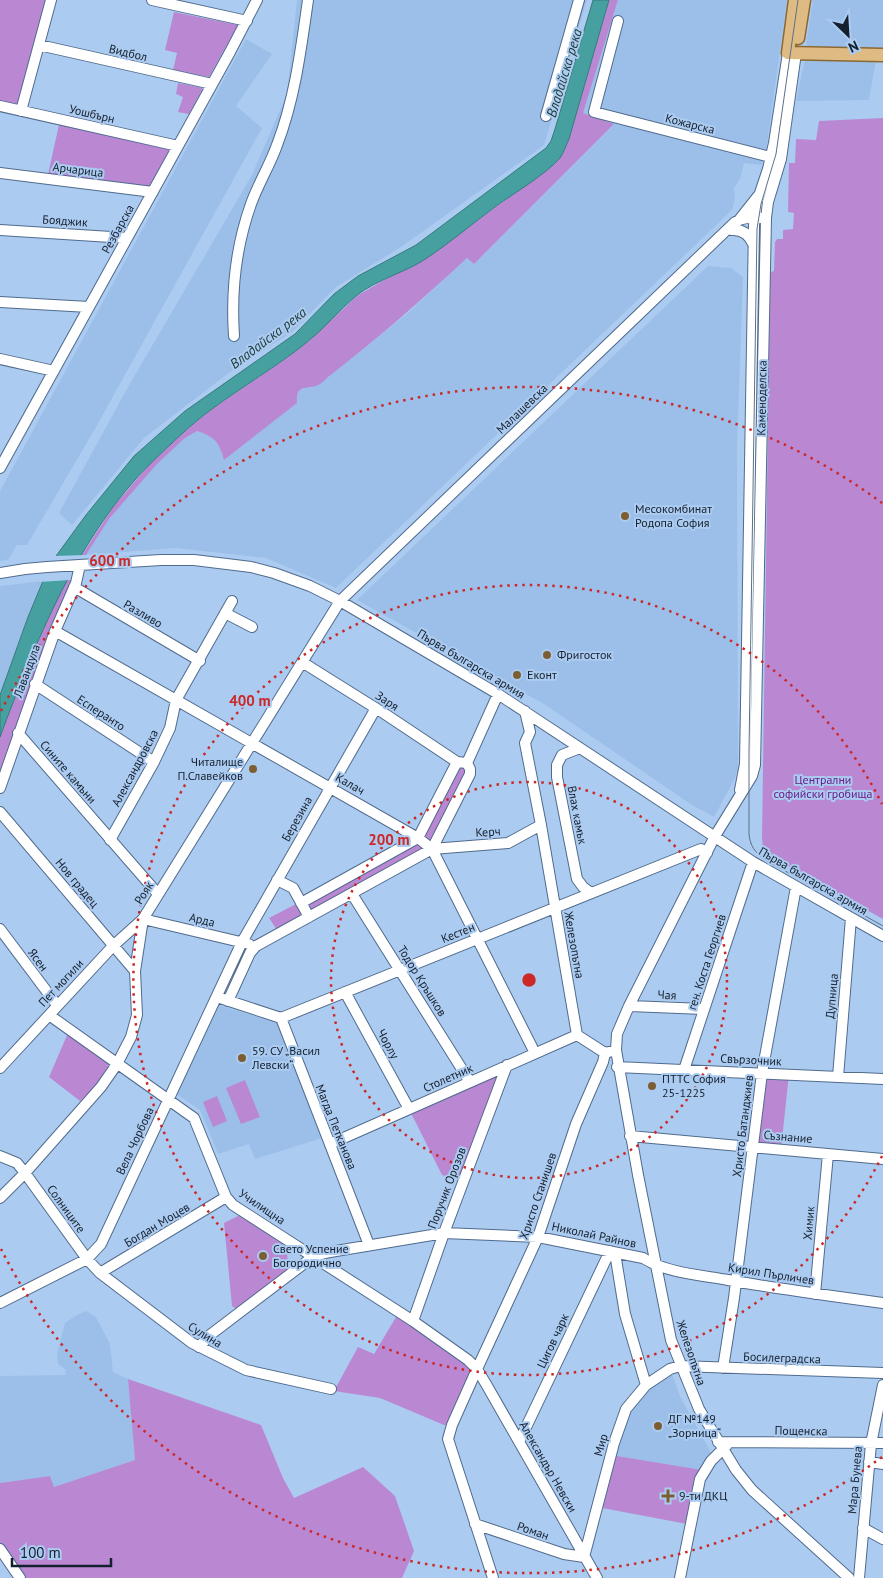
<svg xmlns="http://www.w3.org/2000/svg" width="883" height="1578" viewBox="0 0 883 1578" font-family="'PT Sans',sans-serif">
<style>
.built{fill:#9cbfea}
.green{fill:#ba88d3}
.water{fill:#45a09f;stroke:#377a7d}
.pier{fill:#accbf0}
.lines{fill:none;stroke-linecap:round;stroke-linejoin:round}
.minor-casing{stroke:#506b8d;stroke-width:12}
.major-casing{stroke:#8a6831;stroke-width:15}
.minor{stroke:#fff;stroke-width:10}
.major{stroke:#dfbb84;stroke-width:12}
.tram{stroke:#5b7088;stroke-width:1}
.ring{fill:none;stroke:#cc2828;stroke-width:2.5;stroke-dasharray:2.5 5}
.poi-dot{fill:#7d5e33;stroke:#accbf0;stroke-width:2}
.labels{text-anchor:middle;stroke-width:4;stroke-linejoin:round;paint-order:stroke}
.street-label{font-size:12px;fill:#15202e;stroke:#accbf0}
.poi-label{font-size:12px;fill:#15202e;stroke:#accbf0;text-anchor:start}
.park-label{font-size:12px;fill:#6b1d89;stroke:#accbf0}
.water-label{font-size:14px;font-style:italic;fill:#203d3c;stroke:#accbf0}
.centre{fill:#cc2828;stroke:#accbf0;stroke-width:2.5}
.ring-label{font-size:15px;text-anchor:middle;font-weight:bold;fill:#cc2828;stroke:#accbf0;stroke-width:4;stroke-linejoin:round;paint-order:stroke}
</style>
<rect width="100%" height="100%" fill="#accbf0"/>
<path class="built" d="M 297,0 L 587,0 L 544,145 L 401,247 L 336,287 L 293,331 L 226,375 L 144,438 L 72,525 L 59,513 L 128,387 L 252,175 L 287,94 Z
M 618,0 L 787,0 L 765,159 L 761,165 L 744,163 L 740,179 L 734,188 L 735,199 L 732,210 L 336,588 L 266,558 L 176,548 L 86,555 L 109,519 L 157,464 L 185,438 L 197,431 L 211,436 L 220,447 L 224,460 L 296,396 L 300,390 L 306,387 L 316,386 L 355,356 L 409,312 L 467,258 L 474,264 L 614,125 L 583,113 Z
M 813,0 L 883,0 L 883,50 L 810,47 L 806,44 Z
M 246,39 L 272,54 L 236,106 L 262,128 L 96,427 L 27,545 L 17,545 L 8,560 L 0,561 L 0,491 Z
M 805,59 L 876,60 L 869,100 L 796,101 Z
M 708,266 L 731,268 L 743,277 L 737,448 L 738,768 L 735,778 L 714,817 L 692,805 L 544,704 L 357,600 Z
M 43,581 L 28,617 L 0,695 L 0,586 Z
M 219,1005 L 277,1023 L 322,1138 L 255,1159 L 249,1144 L 218,1154 L 200,1110 L 176,1094 Z
M 86,1311 L 96,1317 L 110,1344 L 113,1372 L 128,1379 L 135,1460 L 54,1487 L 50,1476 L 0,1483 L 0,1376 L 66,1375 L 65,1369 L 58,1364 L 57,1353 L 65,1323 L 75,1316 Z
M 670,1369 L 680,1396 L 711,1453 L 702,1470 L 611,1455 L 626,1409 Z"/>
<path class="green" d="M 0,0 L 51,0 L 21,111 L 0,106 Z
M 609,0 L 618,0 L 583,113 L 614,124 L 474,264 L 467,258 C 422,300 376,340 328,377 C 325,380 320,385 316,386 C 304,389 296,385 297,403 L 224,460 C 219,442 215,437 197,431 L 185,438 L 157,464 L 109,519 L 86,555 L 82,555 L 113,507 L 149,465 L 186,430 L 212,409 L 284,360 L 309,341 L 357,296 L 384,280 L 426,259 L 460,233 L 543,173 L 559,159 L 569,139 Z
M 174,12 L 238,25 L 209,77 L 173,70 L 177,53 L 165,50 Z
M 178,83 L 203,88 L 189,114 L 178,112 L 183,97 L 176,94 Z
M 883,118 L 883,919 L 769,856 L 763,849 L 762,838 L 770,282 L 771,272 L 774,271 L 775,242 L 777,239 L 783,239 L 783,230 L 793,229 L 794,213 L 788,212 L 789,163 L 795,163 L 796,139 L 816,140 L 819,121 Z
M 60,120 L 178,146 L 153,192 L 47,179 Z
M 67,580 L 72,580 L 0,788 L 0,737 L 19,687 L 52,610 Z
M 457,762 L 470,769 L 432,849 L 309,917 L 301,903 L 418,838 Z
M 298,903 L 305,915 L 277,930 L 269,918 Z
M 68,1033 L 110,1063 L 95,1087 L 80,1101 L 49,1077 Z
M 507,1065 L 463,1181 L 442,1175 L 409,1109 Z
M 762,1073 L 789,1074 L 781,1149 L 753,1147 Z
M 245,1080 L 260,1117 L 241,1124 L 226,1088 Z
M 217,1096 L 227,1121 L 213,1127 L 203,1102 Z
M 240,1215 L 282,1244 L 287,1254 L 289,1269 L 236,1309 L 232,1306 L 224,1223 Z
M 399,1312 L 477,1369 L 452,1425 L 444,1425 L 380,1398 L 334,1391 L 358,1347 L 374,1354 Z
M 128,1379 L 261,1425 L 283,1478 L 294,1498 L 363,1467 L 395,1496 L 414,1551 L 402,1578 L 20,1578 L 0,1549 L 0,1483 L 50,1476 L 54,1487 L 135,1460 Z
M 611,1455 L 702,1470 L 687,1524 L 597,1507 Z"/>
<path class="water" d="M 593,0 L 609,0 L 569,139 C 566,145 564,152 560,158 C 545,175 514,193 495,207 C 473,223 451,242 427,258 C 405,273 377,279 356,296 C 338,311 324,329 306,343 C 276,367 243,386 212,409 C 190,425 171,444 151,463 C 78,535 35,643 0,737 L 0,695 L 28,617 L 43,581 L 56,556 L 86,515 L 134,456 L 185,411 L 295,334 L 334,294 L 358,276 L 416,245 L 546,148 L 551,141 L 555,129 Z"/>
<path class="pier" d="M 85,555 L 70,580 L 40,582 L 54,556 Z"/>
<g class="lines">
<defs>
<path id="minor" d="M 152,0 L 247,21
M 618,21 L 594,112 L 778,159
M 39,45 L 212,84
M 796,53 L 781,159 L 768,202 L 766,218 L 755,765 L 752,776 L 715,836 L 629,1006 L 617,1034 L 616,1050 L 638,1175 L 671,1340 L 699,1409 L 736,1470 L 752,1490 L 849,1578
M 0,106 L 178,146
M 21,111 L 51,0
M 546,116 L 579,0
M 0,173 L 153,192
M 739,220 L 758,196
M 0,230 L 127,238
M 731,230 C 742,229 749,234 753,244
M 0,302 L 89,307
M 234,336 C 231,291 236,246 251,204 C 258,184 270,165 277,145 C 295,98 301,49 308,0
M 0,359 L 54,371
M 0,468 L 230,52 L 257,0
M 0,573 L 25,569 L 47,567 L 161,560 L 194,560 L 251,567 L 274,573 L 310,586 L 340,601 L 498,694 L 753,862 L 883,936
M 74,587 L 200,661
M 225,613 L 252,627
M 55,631 L 418,838 L 432,849 L 535,1053
M 302,662 L 385,714 L 457,762
M 35,684 L 154,762
M 525,711 L 530,732 L 525,743 L 541,825 L 577,1035 L 605,1053
M 18,733 L 158,894
M 580,748 L 562,755 L 557,765 L 557,777 L 577,879 L 583,887 L 591,893
M 467,763 L 498,694
M 0,788 L 55,631 L 76,583 L 80,565
M 740,790 L 745,764 L 754,225 L 757,202 L 768,169 L 774,143 L 788,53
M 0,812 L 135,971
M 110,840 L 154,762 L 170,728 L 176,700 L 232,601
M 432,849 L 508,843 L 541,825
M 277,880 L 293,888 L 309,917
M 352,894 L 470,1082
M 301,903 L 418,838 L 457,762 L 467,763
M 143,919 L 249,944
M 0,929 L 57,1005
M 345,992 L 409,1109
M 217,997 L 281,1018 L 701,849 L 707,853
M 228,1001 L 250,953 L 256,946 L 432,849 L 470,774 L 470,769 L 467,763
M 629,1006 L 704,1009
M 49,1015 L 194,1118 L 226,1197 L 233,1205 L 413,1321 L 468,1360 L 477,1369 L 486,1384 L 597,1578
M 281,1018 L 369,1245
M 617,1067 L 883,1079
M 0,1068 L 113,946 L 143,919
M 684,1070 L 753,862
M 838,1077 L 851,918
M 630,1136 L 883,1159
M 330,1144 L 577,1035
M 0,1156 L 17,1163 L 25,1173 L 87,1259 L 100,1273 L 192,1343 L 246,1370 L 331,1389
M 0,1198 L 25,1173 L 101,1087 L 117,1064 L 131,1037 L 137,1015 L 135,971 L 143,919 L 340,601 L 734,223 C 743,216 754,218 766,218
M 615,1253 L 625,1314 L 646,1385
M 100,1273 L 226,1197
M 815,1294 L 828,1154
M 0,1303 L 87,1259 L 101,1244 L 242,942 L 376,708
M 413,1321 L 444,1233 L 507,1065
M 199,1347 L 210,1335 L 314,1256 L 330,1252 L 444,1233 L 538,1237 L 643,1258 C 667,1273 700,1275 728,1280 C 779,1289 831,1296 883,1303
M 723,1368 L 734,1298 L 762,1073 L 796,887
M 519,1442 L 610,1251
M 718,1442 L 883,1443
M 869,1462 L 883,1464
M 475,1524 L 564,1554 L 584,1557 L 614,1443 L 626,1409 L 646,1385 L 670,1369 L 680,1366 L 883,1373
M 863,1528 L 883,1539
M 0,1549 L 20,1578
M 493,1578 L 448,1439 L 452,1425 L 477,1369 L 538,1237 L 576,1124 L 603,1062 L 605,1053 L 616,1050
M 680,1578 L 700,1479 L 711,1461 L 727,1445
M 859,1578 L 871,1444 L 883,1385"/>
<path id="major" d="M 795,0 L 788,53 L 883,55
M 798,38 L 804,0"/>
</defs>
<use href="#minor" class="minor-casing"/>
<use href="#major" class="major-casing"/>
<use href="#minor" class="minor"/>
<use href="#major" class="major"/>
<path class="tram" d="M 798,0 L 776,154 L 761,204 L 757,229 L 749,751 L 749,834 C 750,846 755,852 764,859 L 883,926"/>
</g>
<g class="ring">
<circle cx="529" cy="980" r="198"/>
<path d="M882 1156A395 395 0 1 1 882 804"/>
<path d="M882 1457A593 593 0 0 1 1 1249M1 711A593 593 0 0 1 882 503"/>
</g>
<g class="poi-dot">
<circle cx="625" cy="516" r="5"/>
<circle cx="547" cy="655" r="5"/>
<circle cx="517" cy="675" r="5"/>
<circle cx="253" cy="769" r="5"/>
<circle cx="242" cy="1058" r="5"/>
<circle cx="652" cy="1086" r="5"/>
<circle cx="263" cy="1256" r="5"/>
<circle cx="658" cy="1426" r="5"/>
<path d="M665.5 1488.5h5v5h5v5h-5v5h-5v-5h-5v-5h5z"/>
</g>
<g class="labels">
<g class="street-label">
<text transform="translate(128 53) rotate(13)" y="4">Видбол</text>
<text transform="translate(92 114) rotate(13)" y="4">Уошбърн</text>
<text transform="translate(690 124) rotate(14)" y="4">Кожарска</text>
<text transform="translate(78 170) rotate(7)" y="4">Арчарица</text>
<text transform="translate(65 221) rotate(4)" y="4">Бояджик</text>
<text transform="translate(118 229) rotate(-61)" y="4">Резбарска</text>
<text transform="translate(762 398) rotate(-89)" y="4">Каменоделска</text>
<text transform="translate(522 409) rotate(-44)" y="4">Малашевска</text>
<text transform="translate(143 614) rotate(30)" y="4">Разливо</text>
<text transform="translate(471 664) rotate(31)" y="4">Първа българска армия</text>
<text transform="translate(27 671) rotate(-70)" y="4">Лавандула</text>
<text transform="translate(387 701) rotate(33)" y="4">Заря</text>
<text transform="translate(101 713) rotate(33)" y="4">Есперанто</text>
<text transform="translate(135 768) rotate(-62)" y="4">Александровска</text>
<text transform="translate(68 772) rotate(49)" y="4">Сините камъни</text>
<text transform="translate(350 784) rotate(30)" y="4">Калач</text>
<text transform="translate(577 815) rotate(79)" y="4">Влах камък</text>
<text transform="translate(297 819) rotate(-61)" y="4">Березина</text>
<text transform="translate(488 832) rotate(-4)" y="4">Керч</text>
<text transform="translate(813 881) rotate(30)" y="4">Първа българска армия</text>
<text transform="translate(77 883) rotate(50)" y="4">Нов градец</text>
<text transform="translate(144 893) rotate(-58)" y="4">Рояк</text>
<text transform="translate(202 920) rotate(13)" y="4">Арда</text>
<text transform="translate(458 933) rotate(-22)" y="4">Кестен</text>
<text transform="translate(574 945) rotate(80)" y="4">Железопътна</text>
<text transform="translate(38 960) rotate(53)" y="4">Ясен</text>
<text transform="translate(707 962) rotate(-72)" y="4">ген. Коста Георгиев</text>
<text transform="translate(422 981) rotate(58)" y="4">Тодор Кръшков</text>
<text transform="translate(61 983) rotate(-47)" y="4">Пет могили</text>
<text transform="translate(667 995) rotate(3)" y="4">Чая</text>
<text transform="translate(832 996) rotate(-85)" y="4">Дупница</text>
<text transform="translate(388 1044) rotate(61)" y="4">Чорлу</text>
<text transform="translate(751 1060) rotate(3)" y="4">Свързочник</text>
<text transform="translate(448 1078) rotate(-24)" y="4">Столетник</text>
<text transform="translate(743 1126) rotate(-83)" y="4">Христо Батанджиев</text>
<text transform="translate(336 1127) rotate(68)" y="4">Магда Петканова</text>
<text transform="translate(788 1137) rotate(5)" y="4">Съзнание</text>
<text transform="translate(135 1141) rotate(-65)" y="4">Вела Чорбова</text>
<text transform="translate(447 1188) rotate(-69)" y="4">Поручик Орозов</text>
<text transform="translate(538 1196) rotate(-71)" y="4">Христо Станишев</text>
<text transform="translate(262 1207) rotate(34)" y="4">Училищна</text>
<text transform="translate(66 1209) rotate(54)" y="4">Солниците</text>
<text transform="translate(809 1223) rotate(-85)" y="4">Химик</text>
<text transform="translate(157 1225) rotate(-31)" y="4">Богдан Моцев</text>
<text transform="translate(594 1235) rotate(12)" y="4">Николай Райнов</text>
<text transform="translate(771 1274) rotate(9)" y="4">Кирил Пърличев</text>
<text transform="translate(205 1335) rotate(31)" y="4">Сулина</text>
<text transform="translate(553 1341) rotate(-65)" y="4">Цигов чарк</text>
<text transform="translate(691 1353) rotate(71)" y="4">Железопътна</text>
<text transform="translate(782 1358) rotate(2)" y="4">Босилеградска</text>
<text transform="translate(801 1431) rotate(1)" y="4">Пощенска</text>
<text transform="translate(601 1445) rotate(-74)" y="4">Мир</text>
<text transform="translate(548 1467) rotate(60)" y="4">Александър Невски</text>
<text transform="translate(855 1480) rotate(-85)" y="4">Мара Бунева</text>
<text transform="translate(533 1531) rotate(19)" y="4">Роман</text>
</g>
<g class="poi-label">
<text x="635" y="513">Месокомбинат<tspan x="635" dy="14">Родопа София</tspan></text>
<text x="557" y="659">Фригосток</text>
<text x="527" y="679">Еконт</text>
<text x="243" y="766" text-anchor="end">Читалище<tspan x="243" dy="14">П.Славейков</tspan></text>
<text x="252" y="1055">59. СУ „Васил<tspan x="252" dy="14">Левски“</tspan></text>
<text x="662" y="1083">ПТТС София<tspan x="662" dy="14">25-1225</tspan></text>
<text x="273" y="1253">Свето Успение<tspan x="273" dy="14">Богородично</tspan></text>
<text x="668" y="1423">ДГ №149<tspan x="668" dy="14">„Зорница“</tspan></text>
<text x="679" y="1500">9-ти ДКЦ</text>
</g>
<g class="park-label">
<text x="823" y="784">Централни<tspan x="823" dy="14">софийски гробища</tspan></text>
</g>
<g class="water-label">
<text transform="translate(564 73) rotate(-73)" y="5">Владайска река</text>
<text transform="translate(268 338) rotate(-37)" y="5">Владайска река</text>
</g>
</g>
<circle cx="529" cy="980" r="8" class="centre"/>
<g class="ring-label">
<text x="110" y="566">600 m</text>
<text x="250" y="706">400 m</text>
<text x="389" y="845">200 m</text>
</g>
<g transform="translate(848 35) rotate(155)" stroke="#accbf0" stroke-width="4" paint-order="stroke">
<path d="M0-4L9 19L0 12L-9 19Z" fill="#15202e"/>
<text y="-8" font-size="14" font-weight="bold" text-anchor="middle" fill="#15202e">N</text>
</g>
<path d="M12 1558v8h99v-8" fill="none" stroke="#15202e" stroke-width="2.5"/>
<text x="20" y="1558" font-size="15" fill="#15202e" stroke="#accbf0" stroke-width="4" paint-order="stroke">100 m</text>
</svg>
